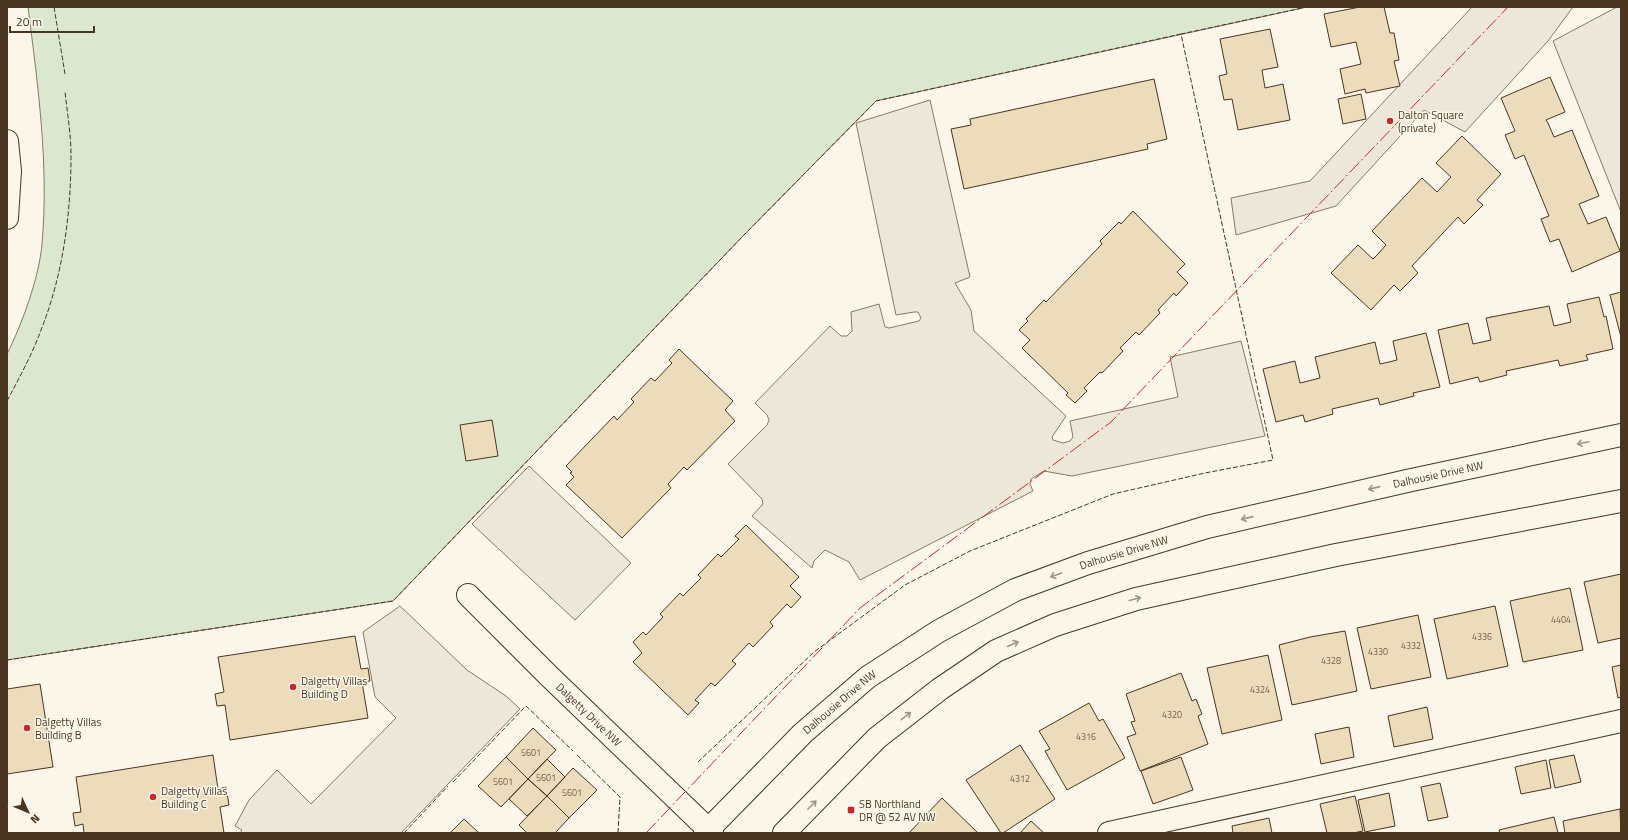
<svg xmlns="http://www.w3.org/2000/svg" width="1628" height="840" viewBox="0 0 1628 840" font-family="'Titillium Web',sans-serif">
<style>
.green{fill:#dce7d0;stroke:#887966}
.parking{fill:#ede7d9;stroke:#887966}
.building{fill:#ecdcbc;stroke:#4a3520}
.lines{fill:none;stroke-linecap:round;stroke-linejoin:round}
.minor-casing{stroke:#4a3520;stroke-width:24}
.minor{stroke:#fbf6e9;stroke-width:22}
.fence{stroke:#4a3520;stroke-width:1;stroke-dasharray:5 2;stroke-linecap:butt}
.power{stroke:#c62828;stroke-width:1;stroke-dasharray:14 3 2 3;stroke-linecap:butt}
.oneway{stroke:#a29684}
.poi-dot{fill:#c62828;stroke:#fbf6e9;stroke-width:1.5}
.labels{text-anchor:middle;stroke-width:3;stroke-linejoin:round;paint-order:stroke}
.number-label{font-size:9px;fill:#725f47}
.poi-label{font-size:11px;fill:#4a3520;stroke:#fbf6e9;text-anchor:start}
.street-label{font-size:11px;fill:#4a3520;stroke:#fbf6e9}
</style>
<rect width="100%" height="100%" fill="#fbf6e9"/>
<path class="green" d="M 28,7 L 1307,7 L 876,101 L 743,236 L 393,601 L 7,660 L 7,354 C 22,324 39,278 42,244 C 49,165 38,86 28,7 Z"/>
<path class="parking" d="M 1472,7 L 1573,7 L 1548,41 L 1465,132 L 1424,110 L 1336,206 L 1236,235 L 1231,198 L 1310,181 Z
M 1617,7 L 1621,7 L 1621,212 L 1553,41 Z
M 930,100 L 970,277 L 955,283 L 971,310 L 974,331 L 1066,416 L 1052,437 L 1053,440 L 1063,443 L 1070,441 L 1073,437 L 1070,421 L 1178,397 L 1170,357 L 1241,341 L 1265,436 L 1072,476 L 1044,471 L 1031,479 L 1030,484 L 1033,491 L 860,580 L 849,562 L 825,550 L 814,561 L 812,568 L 752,516 L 763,504 L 762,499 L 728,464 L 767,425 L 769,420 L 767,415 L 755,403 L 830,326 L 841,336 L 847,336 L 852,331 L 851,312 L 879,304 L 885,327 L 889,328 L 919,321 L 921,318 L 918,312 L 914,312 L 896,315 L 856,123 Z
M 529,466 L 631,563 L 575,620 L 472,524 Z
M 400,606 L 467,670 L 506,696 L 520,709 L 401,833 L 240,833 L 242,830 L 235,826 L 249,800 L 277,770 L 311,804 L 396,718 L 375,697 L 363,632 Z"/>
<path class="building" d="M 1360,7 L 1384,7 L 1390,33 L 1394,33 L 1399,60 L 1394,61 L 1400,86 L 1366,93 L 1365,89 L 1345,94 L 1340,69 L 1361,64 L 1356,42 L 1331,47 L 1324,14 Z
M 1270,29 L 1278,67 L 1262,70 L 1265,88 L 1283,84 L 1290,120 L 1238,130 L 1232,99 L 1224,100 L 1219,76 L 1227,74 L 1220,39 Z
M 1550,77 L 1565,112 L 1546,120 L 1548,123 L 1554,137 L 1572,130 L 1599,196 L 1579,204 L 1588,224 L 1606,217 L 1620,251 L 1572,272 L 1559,239 L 1550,242 L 1541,219 L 1549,216 L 1524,155 L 1515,159 L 1505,135 L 1515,131 L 1501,98 Z
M 1154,79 L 1167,139 L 1147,144 L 1148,149 L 964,189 L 951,129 L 971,125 L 970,119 Z
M 1361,94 L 1366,119 L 1343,124 L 1338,99 Z
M 1462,136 L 1501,174 L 1477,200 L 1483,205 L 1464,224 L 1458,217 L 1412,266 L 1418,273 L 1400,291 L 1394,285 L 1371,310 L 1331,273 L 1358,245 L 1373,259 L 1379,253 L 1386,245 L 1372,231 L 1422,178 L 1437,192 L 1439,190 L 1451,177 L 1436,163 Z
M 1133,211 L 1185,264 L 1177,272 L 1188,283 L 1176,296 L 1174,293 L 1158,310 L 1160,313 L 1139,335 L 1136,332 L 1120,348 L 1123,351 L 1102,373 L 1100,372 L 1084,388 L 1087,391 L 1075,403 L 1066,395 L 1068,393 L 1022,348 L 1030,340 L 1019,330 L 1028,321 L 1026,319 L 1044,300 L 1046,302 L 1102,244 L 1100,241 L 1119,222 L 1121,224 Z
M 1621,292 L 1621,337 L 1610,295 Z
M 1599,297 L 1604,317 L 1606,316 L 1613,349 L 1586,355 L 1588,360 L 1560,366 L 1558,360 L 1506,371 L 1507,375 L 1480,382 L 1478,377 L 1450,384 L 1438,330 L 1468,323 L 1473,344 L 1491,340 L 1486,318 L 1549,306 L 1554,326 L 1571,322 L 1567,304 Z
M 1426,333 L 1440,387 L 1413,393 L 1414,396 L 1380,405 L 1378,398 L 1332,409 L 1333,414 L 1305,422 L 1303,415 L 1276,422 L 1263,369 L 1295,361 L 1300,383 L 1320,378 L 1315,357 L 1375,342 L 1380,364 L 1389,362 L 1397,360 L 1393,341 Z
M 679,349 L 733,401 L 725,410 L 735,421 L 687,470 L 684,467 L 668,484 L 671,488 L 622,538 L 566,485 L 574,477 L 570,473 L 572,472 L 566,466 L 614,416 L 617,420 L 634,402 L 631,399 L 651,378 L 655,381 L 672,363 L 669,360 Z
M 492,420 L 498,456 L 466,461 L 460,425 Z
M 746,525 L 799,577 L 790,586 L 801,597 L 791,608 L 787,604 L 770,622 L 773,626 L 753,647 L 749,643 L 732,661 L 736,664 L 715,686 L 711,683 L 695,700 L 699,703 L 688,715 L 633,662 L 642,653 L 633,642 L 643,632 L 646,635 L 663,617 L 660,614 L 680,593 L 683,596 L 701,578 L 698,575 L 718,554 L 721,557 L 739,539 L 735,536 Z
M 1621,574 L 1621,638 L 1598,643 L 1584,582 Z
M 1570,588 L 1583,650 L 1523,662 L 1510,601 Z
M 1495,606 L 1508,666 L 1447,679 L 1434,619 Z
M 1418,615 L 1431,677 L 1371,689 L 1357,628 Z
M 1345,631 L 1357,691 L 1292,705 L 1279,645 L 1310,637 Z
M 355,636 L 361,669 L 368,668 L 370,681 L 362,682 L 368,718 L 230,740 L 225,705 L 217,706 L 215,694 L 224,692 L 218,657 Z
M 1268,655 L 1282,720 L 1222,734 L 1207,668 Z
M 1621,665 L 1621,697 L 1618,698 L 1612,667 Z
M 1181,673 L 1192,701 L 1196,699 L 1202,714 L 1198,716 L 1208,744 L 1140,771 L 1127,737 L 1136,734 L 1131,722 L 1135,721 L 1126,694 Z
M 40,684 L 53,767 L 7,774 L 7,689 Z
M 1089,703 L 1099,721 L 1103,719 L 1125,758 L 1067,790 L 1045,751 L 1050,749 L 1039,731 Z
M 1427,707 L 1433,739 L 1394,747 L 1388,716 Z
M 1349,727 L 1354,757 L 1321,764 L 1315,734 Z
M 533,728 L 556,750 L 528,779 L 506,757 Z
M 1020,745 L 1055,799 L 1003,833 L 1001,833 L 966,780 Z
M 213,755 L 218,789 L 226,787 L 229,805 L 220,807 L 224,833 L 84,833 L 83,824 L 75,826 L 73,813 L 81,812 L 76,777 Z
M 1574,755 L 1581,782 L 1555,788 L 1549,760 Z
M 506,757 L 528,779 L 501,807 L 478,786 Z
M 1181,757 L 1193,790 L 1153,804 L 1141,771 Z
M 547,759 L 565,777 L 547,796 L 528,779 Z
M 1546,760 L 1551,788 L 1521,794 L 1515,767 Z
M 573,768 L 597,790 L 569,818 L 547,796 Z
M 528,779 L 547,796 L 527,816 L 509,799 Z
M 1440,783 L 1448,817 L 1428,821 L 1421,787 Z
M 1389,793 L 1395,826 L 1365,832 L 1358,800 Z
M 547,796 L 569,818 L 555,833 L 527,833 L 519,825 Z
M 1355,796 L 1363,831 L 1353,833 L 1327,833 L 1320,804 Z
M 942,798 L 978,833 L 909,833 Z
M 1620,809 L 1621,833 L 1565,833 L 1563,821 Z
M 1554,817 L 1558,833 L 1500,833 L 1499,830 Z
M 1269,818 L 1272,833 L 1233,833 L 1232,826 Z
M 464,819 L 479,833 L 450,833 Z
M 1031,821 L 1044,833 L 1020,833 Z"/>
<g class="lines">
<defs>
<g id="minor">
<path d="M 7,141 L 10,171 L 7,218"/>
<path id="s1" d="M 468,595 L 549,676 L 712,833"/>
<path id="s2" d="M 705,833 L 803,733 L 868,677 L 939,631 L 1015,590 L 1088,563 L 1207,527 L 1407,481 L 1621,435"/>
<path d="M 784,833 L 877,738 L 940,689 L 996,651 L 1055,625 L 1136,599 L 1336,555 L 1621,501"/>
<path d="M 1109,833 L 1621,721"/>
</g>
</defs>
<use href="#minor" class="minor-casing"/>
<use href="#minor" class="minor"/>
<path class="fence" d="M 54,7 L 65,74
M 7,401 C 19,378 32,355 41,330 C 63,275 71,214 71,155 C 71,134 67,112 65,91
M 7,660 L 393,601 L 743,236 L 876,101 L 1181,34
M 577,755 L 620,797 L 618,833
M 698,762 L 814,652 L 905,585 L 970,551 L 1113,494 L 1205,473 L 1273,460 L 1181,34 L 1307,7
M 453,782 L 526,706 L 573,751
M 404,833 L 448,786"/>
<path class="power" d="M 646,833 L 860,608 L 1111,422 L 1508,7"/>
</g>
<defs><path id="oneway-shaft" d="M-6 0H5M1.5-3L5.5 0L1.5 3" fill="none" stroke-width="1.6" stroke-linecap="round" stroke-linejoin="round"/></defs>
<g class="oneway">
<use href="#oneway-shaft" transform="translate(1583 443) rotate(168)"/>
<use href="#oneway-shaft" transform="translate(1374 488) rotate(167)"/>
<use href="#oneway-shaft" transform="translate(1247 518) rotate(167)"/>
<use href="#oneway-shaft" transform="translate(1056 575) rotate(160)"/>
<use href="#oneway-shaft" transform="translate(1135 599) rotate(-15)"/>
<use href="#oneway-shaft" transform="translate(1013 644) rotate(-24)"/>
<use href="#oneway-shaft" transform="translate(906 716) rotate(-38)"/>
<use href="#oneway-shaft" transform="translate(812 805) rotate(-45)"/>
</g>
<g class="poi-dot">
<circle cx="1390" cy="121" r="4"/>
<circle cx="293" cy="687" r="4"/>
<circle cx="27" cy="728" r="4"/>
<circle cx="153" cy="797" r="4"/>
<rect x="847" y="806" width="8" height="8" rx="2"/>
</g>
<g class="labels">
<g class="number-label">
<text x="1561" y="623">4404</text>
<text x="1482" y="640">4336</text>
<text x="1411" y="649">4332</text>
<text x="1378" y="655">4330</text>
<text x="1331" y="664">4328</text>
<text x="1260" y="693">4324</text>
<text x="1172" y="718">4320</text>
<text x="1086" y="740">4316</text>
<text x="531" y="756">5601</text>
<text x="546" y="781">5601</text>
<text x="1020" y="782">4312</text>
<text x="503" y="785">5601</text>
<text x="572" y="796">5601</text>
</g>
<g class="poi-label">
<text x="1398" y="119">Dalton Square<tspan x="1398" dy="13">(private)</tspan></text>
<text x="301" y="685">Dalgetty Villas<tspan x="301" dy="13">Building D</tspan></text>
<text x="35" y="726">Dalgetty Villas<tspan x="35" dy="13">Building B</tspan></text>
<text x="161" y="795">Dalgetty Villas<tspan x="161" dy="13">Building C</tspan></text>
<text x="859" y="808">SB Northland<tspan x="859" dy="13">DR @ 52 AV NW</tspan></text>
</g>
<g class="street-label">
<text dy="4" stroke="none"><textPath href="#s2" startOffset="836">Dalhousie Drive NW</textPath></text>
<text dy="4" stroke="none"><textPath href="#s2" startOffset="512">Dalhousie Drive NW</textPath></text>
<text dy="4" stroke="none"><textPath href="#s2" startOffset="188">Dalhousie Drive NW</textPath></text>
<text dy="4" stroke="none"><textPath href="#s1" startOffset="170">Dalgetty Drive NW</textPath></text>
</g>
</g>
<rect width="1628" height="840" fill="none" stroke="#4a3520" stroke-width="16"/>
<g transform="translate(28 812) rotate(134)" stroke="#fbf6e9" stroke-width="3" paint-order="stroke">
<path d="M0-3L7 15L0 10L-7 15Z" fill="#4a3520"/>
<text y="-6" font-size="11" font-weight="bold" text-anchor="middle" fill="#4a3520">N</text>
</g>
<path d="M10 26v6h84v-6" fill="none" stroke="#4a3520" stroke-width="2"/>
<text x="16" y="26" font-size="12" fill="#4a3520" stroke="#fbf6e9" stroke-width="3" paint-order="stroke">20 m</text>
</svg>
